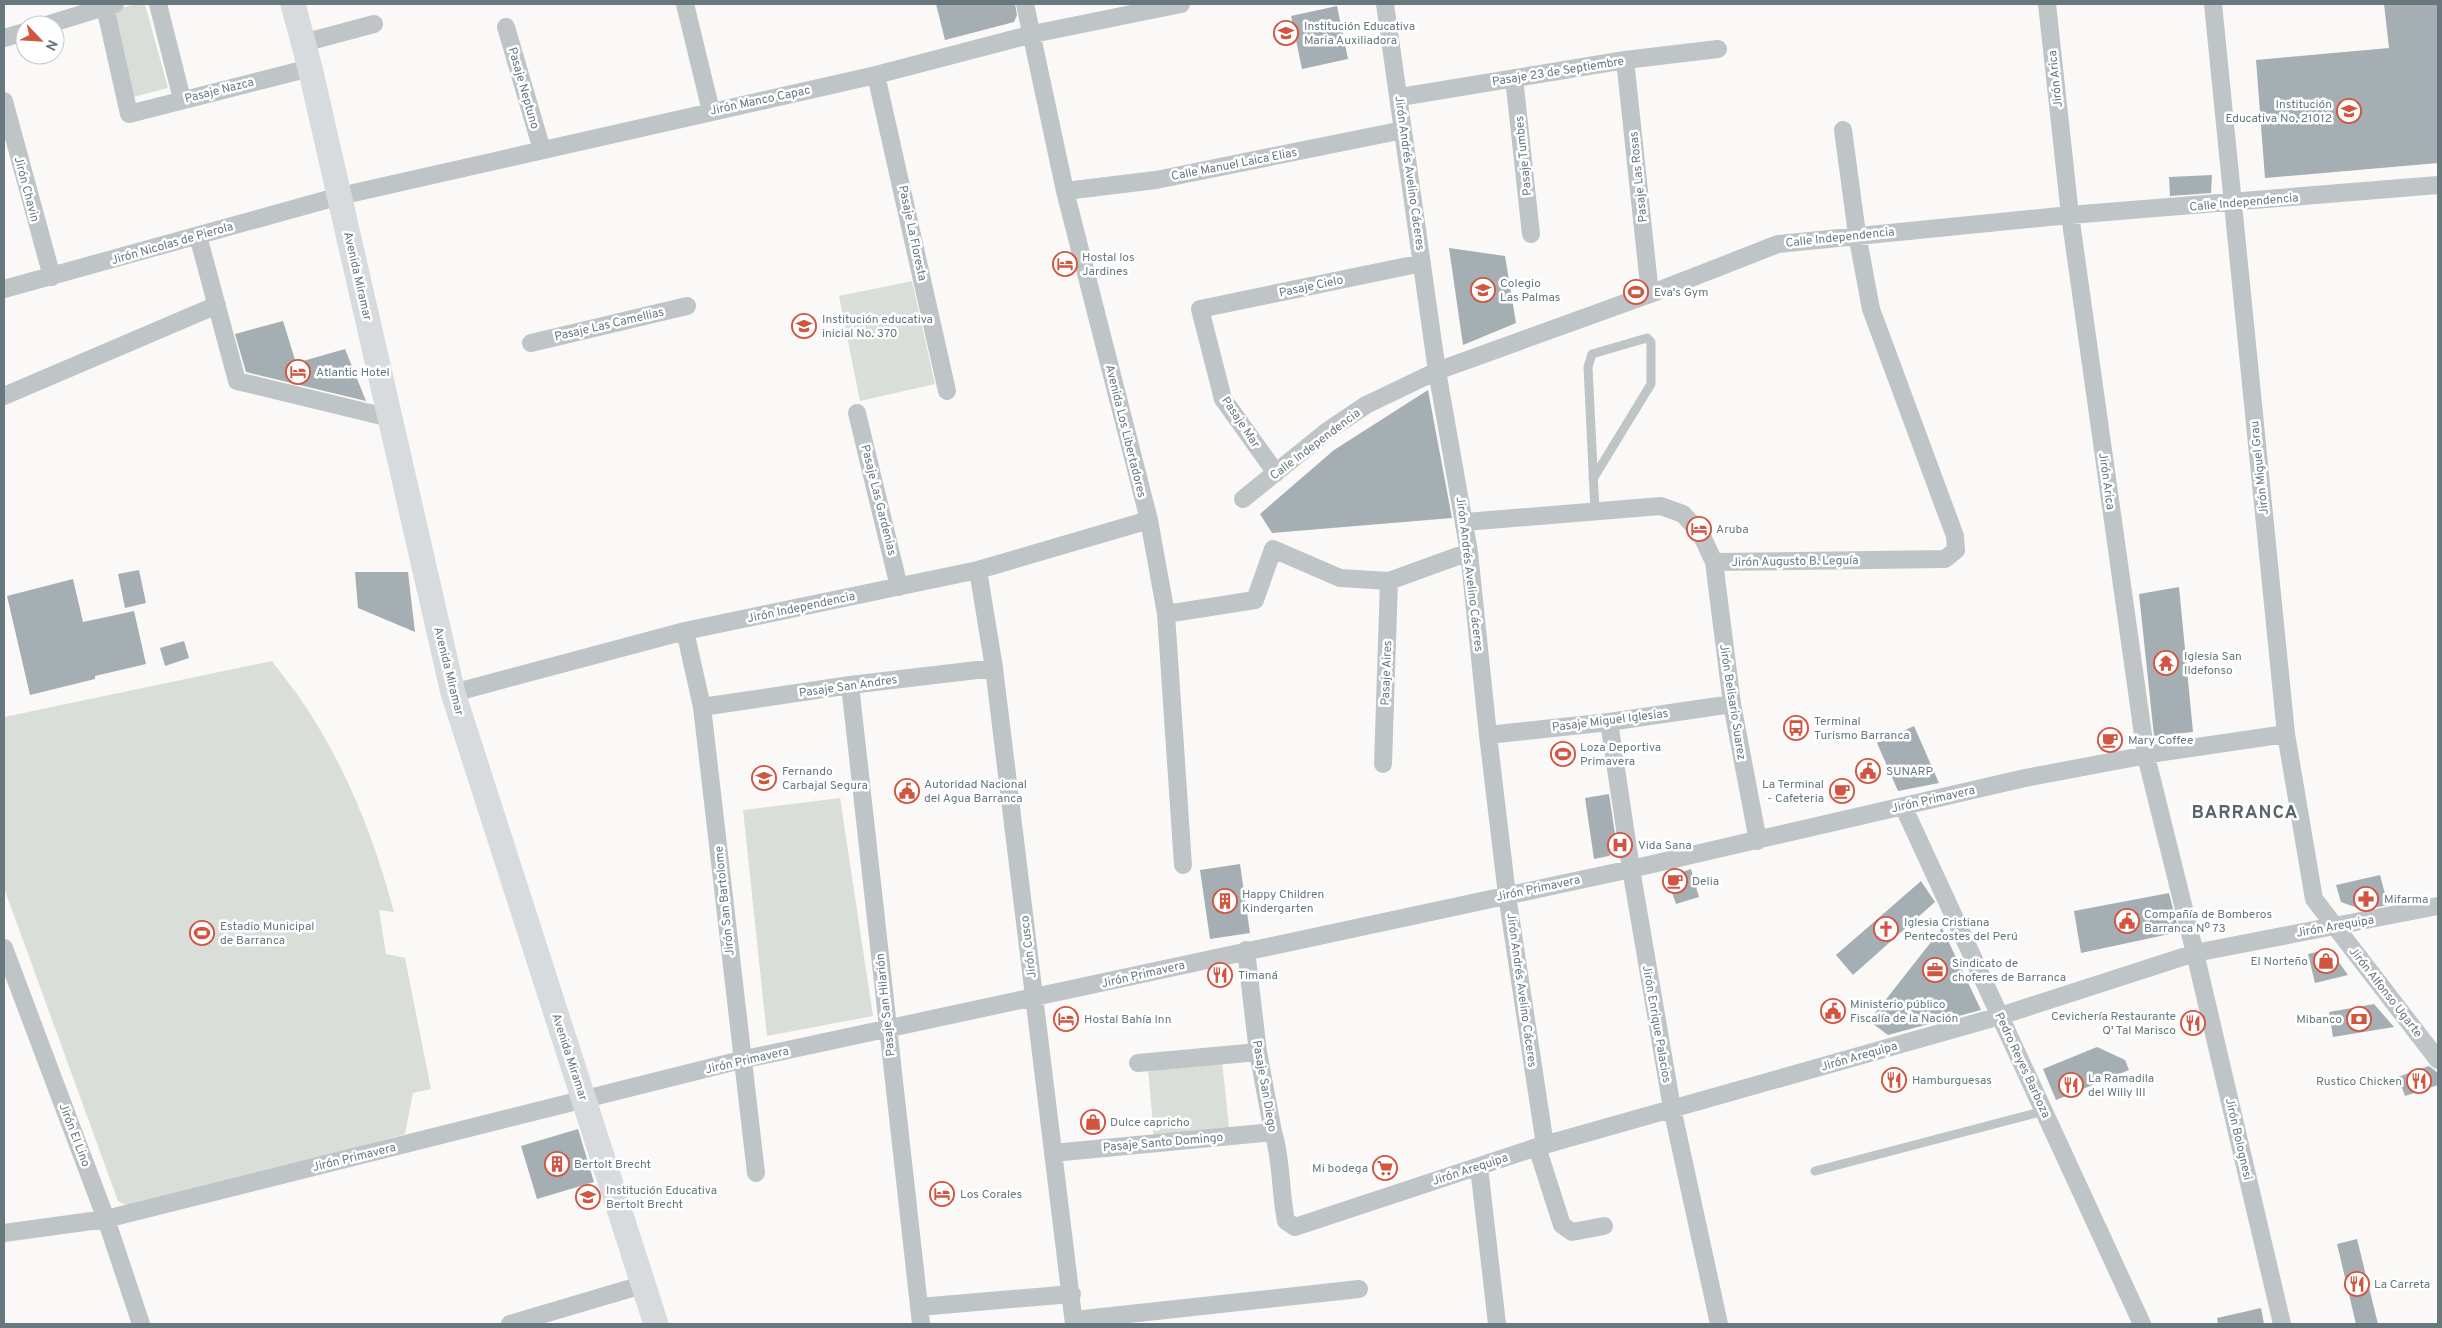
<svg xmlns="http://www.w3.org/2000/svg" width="2442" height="1328" viewBox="0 0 2442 1328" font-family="Overpass,sans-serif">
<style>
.green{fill:#daded8}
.building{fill:#a5aeb2}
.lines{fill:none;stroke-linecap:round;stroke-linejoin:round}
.lane{stroke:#bfc4c7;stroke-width:9}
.street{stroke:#bfc4c7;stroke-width:18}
.secondary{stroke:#d7dbdd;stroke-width:25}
.labels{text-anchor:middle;stroke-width:5;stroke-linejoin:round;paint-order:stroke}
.poi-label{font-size:12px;fill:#67787f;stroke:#fff;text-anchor:start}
.street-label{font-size:12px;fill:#67787f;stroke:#fff}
.district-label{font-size:18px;font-weight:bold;letter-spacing:1px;fill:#59656b;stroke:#fff}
</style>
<rect width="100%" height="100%" fill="#faf9f8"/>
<path class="green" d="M 136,4 L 145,4 L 168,88 L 133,97 L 109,11 Z
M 912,281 L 935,384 L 860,401 L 839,296 Z
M 272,661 C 286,680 302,699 314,720 C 351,779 376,845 394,912 L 379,910 L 386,954 L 405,958 L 431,1089 L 413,1093 L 405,1134 L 135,1210 L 118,1201 L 4,888 L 4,717 Z
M 840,798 L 873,1016 L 767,1036 L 743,810 Z
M 1222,1061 L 1229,1128 L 1154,1137 L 1148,1069 Z"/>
<path class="building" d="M 936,4 L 1015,4 L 1017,15 L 1014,22 L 945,40 Z
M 2384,4 L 2438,4 L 2438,163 L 2265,178 L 2256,60 L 2389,48 Z
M 1337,6 L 1348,59 L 1302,69 L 1291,16 Z
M 2212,175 L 2211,193 L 2170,196 L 2169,177 Z
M 1449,248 L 1505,256 L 1516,323 L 1463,345 Z
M 283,321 L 296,363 L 345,349 L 366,401 L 246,372 L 235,334 Z
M 1428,390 L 1452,518 L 1272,533 L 1260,514 L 1334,450 Z
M 139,570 L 146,603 L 125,608 L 118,574 Z
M 355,572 L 408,572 L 415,632 L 358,608 Z
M 73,579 L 83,622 L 134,611 L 146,664 L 95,676 L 95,679 L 30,695 L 7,596 Z
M 2179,587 L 2193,732 L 2154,736 L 2139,594 Z
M 184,641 L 189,658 L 165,666 L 160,648 Z
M 1914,726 L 1939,783 L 1898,791 L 1877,743 Z
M 1609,794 L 1617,847 L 1609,856 L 1594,859 L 1585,798 Z
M 1240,864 L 1250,933 L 1210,939 L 1200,870 Z
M 1691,869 L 1699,897 L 1676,904 L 1669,884 L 1673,875 Z
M 2380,875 L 2388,905 L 2363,910 L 2341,902 L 2336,885 Z
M 1921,881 L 1935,902 L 1853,975 L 1836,955 Z
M 2169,893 L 2179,932 L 2081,953 L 2074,911 Z
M 1942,928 L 1981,1010 L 1888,1035 L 1869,1021 Z
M 2325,950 L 2333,954 L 2348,975 L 2315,983 L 2308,954 Z
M 2374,1004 L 2394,1027 L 2333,1037 L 2329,1012 Z
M 2097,1047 L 2125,1060 L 2129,1070 L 2056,1100 L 2043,1069 Z
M 2429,1066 L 2438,1073 L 2438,1085 L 2405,1096 L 2398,1077 Z
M 578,1129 L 594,1182 L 537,1199 L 521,1146 Z
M 2357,1239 L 2378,1324 L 2356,1324 L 2337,1244 Z
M 2261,1308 L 2264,1324 L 2218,1324 L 2217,1318 Z"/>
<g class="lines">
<path class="lane" d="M 1593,479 L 1651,384 L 1651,342 L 1647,338 L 1592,354 L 1588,367 L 1595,511
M 1815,1171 L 2044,1111"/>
<path class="street" d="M 158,4 L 182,99
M 685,4 L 711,111
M 1025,4 L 1065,191 L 1149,520 L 1166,614 L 1183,865
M 1385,4 L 1437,371 L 1469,552 L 1488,735 L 1507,895 L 1545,1145
M 2047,4 L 2070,215 L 2146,756 L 2195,953 L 2282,1324
M 2213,4 L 2286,734 L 2314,899 L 2438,1060
M 105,7 L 129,114 L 310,68
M 46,25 L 115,4
M 506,27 L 542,150
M 4,38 L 25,32
M 303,43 L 374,24
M 1625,60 L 1650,294
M 876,75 L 947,391
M 1514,78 L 1531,234
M 1400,97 L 1625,60 L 1718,49
M 4,101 L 52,277
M 1065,191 L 1156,180 L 1403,130
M 198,236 L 237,381 L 390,418
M 4,289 L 340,196 L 876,75 L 1033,34 L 1181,4
M 531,343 L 687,306
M 4,396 L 217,305
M 857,413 L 899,587
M 1276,473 L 1223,399 L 1200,309 L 1422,263
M 1243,499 L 1326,432 L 1366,405 L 1437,371 L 1650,294 L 1778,244 L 2070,215 L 2438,185
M 1465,522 L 1661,506 L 1683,514 L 1701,534 L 1714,562 L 1732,704 L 1758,841
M 1714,562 L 1945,559 L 1956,550 L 1955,536 L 1871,309 L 1857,234 L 1843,130
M 978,570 L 994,668 L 1074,1324
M 1166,614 L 1255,600 L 1273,549 L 1340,578 L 1389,581 L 1469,552
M 685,631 L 702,707 L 756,1173
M 850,685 L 921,1324
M 453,693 L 685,631 L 978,570 L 1149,520
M 702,707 L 850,685 L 994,668
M 1609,722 L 1631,869 L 1672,1108 L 1719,1324
M 1488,735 L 1609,722 L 1732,704
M 1383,764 L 1389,581
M 1903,806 L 2142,1324
M 4,948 L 106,1219 L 141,1324
M 1246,950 L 1258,1052 L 1273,1132 C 1282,1160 1280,1192 1286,1221 L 1295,1227 L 1537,1147 L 2000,1016 L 2195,953 L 2438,906
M 1138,1063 L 1258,1052
M 1537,1147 L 1562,1225 L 1572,1232 L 1604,1226
M 1053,1153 L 1273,1132
M 1479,1167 L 1497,1324
M 4,1233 L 106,1219 L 741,1060 L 1631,869 L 2025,778 L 2163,752 L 2286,734
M 919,1307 L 1072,1294
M 1074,1320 L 1359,1289
M 510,1324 L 642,1285"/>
<path class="secondary" d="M 293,4 L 310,68 L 453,693 L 656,1324"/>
</g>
<defs>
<symbol id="school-ring" viewBox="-11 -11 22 22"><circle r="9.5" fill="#fff" stroke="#d15541" stroke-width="1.5"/><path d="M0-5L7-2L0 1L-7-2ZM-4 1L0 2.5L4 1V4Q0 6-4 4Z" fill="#d15541"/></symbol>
<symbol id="hotel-ring" viewBox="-11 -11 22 22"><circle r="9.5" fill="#fff" stroke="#d15541" stroke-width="1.5"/><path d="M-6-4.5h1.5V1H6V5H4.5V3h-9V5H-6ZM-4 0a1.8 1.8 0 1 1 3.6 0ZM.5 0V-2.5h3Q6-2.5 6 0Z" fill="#d15541"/></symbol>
<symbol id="stadium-ring" viewBox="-11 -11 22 22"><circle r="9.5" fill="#fff" stroke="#d15541" stroke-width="1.5"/><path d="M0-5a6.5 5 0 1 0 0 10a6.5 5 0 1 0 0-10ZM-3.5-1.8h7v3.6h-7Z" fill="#d15541"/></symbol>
<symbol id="temple-ring" viewBox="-11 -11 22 22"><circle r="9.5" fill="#fff" stroke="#d15541" stroke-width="1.5"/><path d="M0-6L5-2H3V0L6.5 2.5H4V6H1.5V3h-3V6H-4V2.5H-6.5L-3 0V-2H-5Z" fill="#d15541"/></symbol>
<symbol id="bus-ring" viewBox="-11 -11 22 22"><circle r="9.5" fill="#fff" stroke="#d15541" stroke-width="1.5"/><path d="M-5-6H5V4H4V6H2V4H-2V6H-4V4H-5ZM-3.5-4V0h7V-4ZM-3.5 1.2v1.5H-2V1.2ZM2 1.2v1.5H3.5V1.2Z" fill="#d15541"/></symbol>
<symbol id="cafe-ring" viewBox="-11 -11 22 22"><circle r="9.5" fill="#fff" stroke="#d15541" stroke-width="1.5"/><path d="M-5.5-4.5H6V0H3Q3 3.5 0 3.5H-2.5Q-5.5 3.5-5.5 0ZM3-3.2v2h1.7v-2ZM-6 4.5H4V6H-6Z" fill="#d15541"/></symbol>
<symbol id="civic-ring" viewBox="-11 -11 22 22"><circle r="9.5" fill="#fff" stroke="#d15541" stroke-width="1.5"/><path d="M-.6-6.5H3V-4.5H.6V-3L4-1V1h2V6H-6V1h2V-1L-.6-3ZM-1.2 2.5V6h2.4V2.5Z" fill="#d15541"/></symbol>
<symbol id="hospital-ring" viewBox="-11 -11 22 22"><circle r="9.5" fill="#fff" stroke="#d15541" stroke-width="1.5"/><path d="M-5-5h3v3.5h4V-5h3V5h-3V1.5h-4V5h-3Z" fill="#d15541"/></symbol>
<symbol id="pharmacy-ring" viewBox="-11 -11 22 22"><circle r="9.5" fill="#fff" stroke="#d15541" stroke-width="1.5"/><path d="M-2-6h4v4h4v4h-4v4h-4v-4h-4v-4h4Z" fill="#d15541"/></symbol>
<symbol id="building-ring" viewBox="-11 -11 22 22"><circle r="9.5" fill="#fff" stroke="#d15541" stroke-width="1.5"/><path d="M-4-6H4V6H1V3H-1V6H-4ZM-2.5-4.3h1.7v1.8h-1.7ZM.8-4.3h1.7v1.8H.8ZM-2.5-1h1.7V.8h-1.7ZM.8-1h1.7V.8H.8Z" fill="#d15541"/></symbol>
<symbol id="church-ring" viewBox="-11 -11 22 22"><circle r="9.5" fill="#fff" stroke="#d15541" stroke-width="1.5"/><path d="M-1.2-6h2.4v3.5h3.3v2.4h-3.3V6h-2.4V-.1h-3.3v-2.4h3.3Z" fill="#d15541"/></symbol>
<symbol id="shop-ring" viewBox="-11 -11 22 22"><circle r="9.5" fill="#fff" stroke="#d15541" stroke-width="1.5"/><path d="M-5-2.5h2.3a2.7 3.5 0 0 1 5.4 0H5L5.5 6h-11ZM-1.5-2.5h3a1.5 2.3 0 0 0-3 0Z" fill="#d15541"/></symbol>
<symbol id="office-ring" viewBox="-11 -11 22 22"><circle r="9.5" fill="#fff" stroke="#d15541" stroke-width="1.5"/><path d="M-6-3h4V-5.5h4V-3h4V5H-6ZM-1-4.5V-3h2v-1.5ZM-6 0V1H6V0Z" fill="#d15541"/></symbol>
<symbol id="restaurant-ring" viewBox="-11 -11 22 22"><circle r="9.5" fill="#fff" stroke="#d15541" stroke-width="1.5"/><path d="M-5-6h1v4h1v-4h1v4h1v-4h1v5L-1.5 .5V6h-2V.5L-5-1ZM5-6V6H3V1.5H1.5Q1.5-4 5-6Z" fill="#d15541"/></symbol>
<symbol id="bank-ring" viewBox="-11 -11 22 22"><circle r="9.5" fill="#fff" stroke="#d15541" stroke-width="1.5"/><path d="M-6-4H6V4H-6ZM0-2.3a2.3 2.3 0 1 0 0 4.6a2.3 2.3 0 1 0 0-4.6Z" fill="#d15541"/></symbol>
<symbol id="supermarket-ring" viewBox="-11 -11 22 22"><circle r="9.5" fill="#fff" stroke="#d15541" stroke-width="1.5"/><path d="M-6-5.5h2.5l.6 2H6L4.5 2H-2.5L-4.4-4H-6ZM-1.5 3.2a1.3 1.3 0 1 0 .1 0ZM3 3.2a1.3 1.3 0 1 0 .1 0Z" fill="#d15541"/></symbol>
</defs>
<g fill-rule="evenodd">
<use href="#school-ring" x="1272" y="19" width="28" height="28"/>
<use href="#school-ring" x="2335" y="97" width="28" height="28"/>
<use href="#hotel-ring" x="1051" y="250" width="28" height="28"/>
<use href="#school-ring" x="1469" y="276" width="28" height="28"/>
<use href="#stadium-ring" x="1622" y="278" width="28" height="28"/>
<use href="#school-ring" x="790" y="312" width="28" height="28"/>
<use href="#hotel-ring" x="284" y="358" width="28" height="28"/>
<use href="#hotel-ring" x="1685" y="515" width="28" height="28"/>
<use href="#temple-ring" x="2152" y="649" width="28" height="28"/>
<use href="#bus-ring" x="1782" y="714" width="28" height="28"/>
<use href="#cafe-ring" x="2096" y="726" width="28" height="28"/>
<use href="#stadium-ring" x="1549" y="740" width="28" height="28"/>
<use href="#civic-ring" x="1854" y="757" width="28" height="28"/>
<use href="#school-ring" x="750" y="764" width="28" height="28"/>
<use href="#civic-ring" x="893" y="777" width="28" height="28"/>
<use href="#cafe-ring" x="1828" y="777" width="28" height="28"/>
<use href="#hospital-ring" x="1606" y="831" width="28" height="28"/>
<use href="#cafe-ring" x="1661" y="867" width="28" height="28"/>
<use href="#pharmacy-ring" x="2352" y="885" width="28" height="28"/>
<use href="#building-ring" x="1211" y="887" width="28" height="28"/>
<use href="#civic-ring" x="2113" y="907" width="28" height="28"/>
<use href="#church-ring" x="1872" y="915" width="28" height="28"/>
<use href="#stadium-ring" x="188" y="919" width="28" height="28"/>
<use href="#shop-ring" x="2312" y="947" width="28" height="28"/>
<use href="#office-ring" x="1921" y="956" width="28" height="28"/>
<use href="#restaurant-ring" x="1206" y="961" width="28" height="28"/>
<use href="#civic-ring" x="1819" y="997" width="28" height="28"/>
<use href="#hotel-ring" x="1052" y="1005" width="28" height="28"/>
<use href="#bank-ring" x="2345" y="1005" width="28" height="28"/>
<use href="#restaurant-ring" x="2179" y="1009" width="28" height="28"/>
<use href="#restaurant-ring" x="1880" y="1066" width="28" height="28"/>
<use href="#restaurant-ring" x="2405" y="1067" width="28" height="28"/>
<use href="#restaurant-ring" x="2057" y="1071" width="28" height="28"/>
<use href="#shop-ring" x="1079" y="1108" width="28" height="28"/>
<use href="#building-ring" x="543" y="1150" width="28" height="28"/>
<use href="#supermarket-ring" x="1371" y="1154" width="28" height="28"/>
<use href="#hotel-ring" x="928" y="1180" width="28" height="28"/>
<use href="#school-ring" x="574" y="1183" width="28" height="28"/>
<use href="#restaurant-ring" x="2343" y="1270" width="28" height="28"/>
</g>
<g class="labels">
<g class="poi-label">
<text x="1304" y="30">Institución Educativa<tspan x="1304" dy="14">Maria Auxiliadora</tspan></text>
<text x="2332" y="108" text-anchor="end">Institución<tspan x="2332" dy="14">Educativa No. 21012</tspan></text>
<text x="1082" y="261">Hostal los<tspan x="1082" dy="14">Jardines</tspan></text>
<text x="1500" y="287">Colegio<tspan x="1500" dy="14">Las Palmas</tspan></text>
<text x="1654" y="296">Eva's Gym</text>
<text x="822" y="323">Institución educativa<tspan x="822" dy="14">inicial No. 370</tspan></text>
<text x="316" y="376">Atlantic Hotel</text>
<text x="1716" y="533">Aruba</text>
<text x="2184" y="660">Iglesia San<tspan x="2184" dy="14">Ildefonso</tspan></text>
<text x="1814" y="725">Terminal<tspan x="1814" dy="14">Turismo Barranca</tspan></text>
<text x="2128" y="744">Mary Coffee</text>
<text x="1580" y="751">Loza Deportiva<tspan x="1580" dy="14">Primavera</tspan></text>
<text x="782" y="775">Fernando<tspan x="782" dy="14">Carbajal Segura</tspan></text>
<text x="1886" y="775">SUNARP</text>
<text x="924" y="788">Autoridad Nacional<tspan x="924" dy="14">del Agua Barranca</tspan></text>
<text x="1824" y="788" text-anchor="end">La Terminal<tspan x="1824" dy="14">- Cafeteria</tspan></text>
<text x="1638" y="849">Vida Sana</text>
<text x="1692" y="885">Delia</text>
<text x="1242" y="898">Happy Children<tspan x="1242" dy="14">Kindergarten</tspan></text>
<text x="2384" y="903">Mifarma</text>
<text x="2144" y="918">Compañía de Bomberos<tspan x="2144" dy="14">Barranca Nº 73</tspan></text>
<text x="1904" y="926">Iglesia Cristiana<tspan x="1904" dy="14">Pentecostes del Perú</tspan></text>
<text x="220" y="930">Estadio Municipal<tspan x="220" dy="14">de Barranca</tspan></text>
<text x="2308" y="965" text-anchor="end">El Norteño</text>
<text x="1952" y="967">Sindicato de<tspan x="1952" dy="14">choferes de Barranca</tspan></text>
<text x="1238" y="979">Timaná</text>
<text x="1850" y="1008">Ministerio público<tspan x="1850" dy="14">Fiscalía de la Nación</tspan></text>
<text x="2176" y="1020" text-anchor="end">Cevichería Restaurante<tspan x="2176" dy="14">Q' Tal Marisco</tspan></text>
<text x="1084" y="1023">Hostal Bahía Inn</text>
<text x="2342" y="1023" text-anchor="end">Mibanco</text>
<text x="2088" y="1082">La Ramadila<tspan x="2088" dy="14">del Willy III</tspan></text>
<text x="1912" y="1084">Hamburguesas</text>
<text x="2402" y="1085" text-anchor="end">Rustico Chicken</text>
<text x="1110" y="1126">Dulce capricho</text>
<text x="574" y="1168">Bertolt Brecht</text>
<text x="1368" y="1172" text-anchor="end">Mi bodega</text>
<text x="606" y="1194">Institución Educativa<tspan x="606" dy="14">Bertolt Brecht</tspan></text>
<text x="960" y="1198">Los Corales</text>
<text x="2374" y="1288">La Carreta</text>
</g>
<g class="street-label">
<text transform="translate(1558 71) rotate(-9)" y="4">Pasaje 23 de Septiembre</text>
<text transform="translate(2055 79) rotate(-96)" y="4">Jirón Arica</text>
<text transform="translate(524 88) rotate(74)" y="4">Pasaje Neptuno</text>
<text transform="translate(219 90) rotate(-14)" y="4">Pasaje Nazca</text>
<text transform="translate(760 100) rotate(-12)" y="4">Jirón Manco Capac</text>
<text transform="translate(1523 156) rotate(-96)" y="4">Pasaje Tumbes</text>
<text transform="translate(1234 164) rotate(-11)" y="4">Calle Manuel Laica Elias</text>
<text transform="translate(1410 173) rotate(82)" y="4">Jirón Andrés Avelino Cáceres</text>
<text transform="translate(1638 177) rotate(-96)" y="4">Pasaje Las Rosas</text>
<text transform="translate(27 189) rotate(75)" y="4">Jirón Chavin</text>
<text transform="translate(2244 202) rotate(-5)" y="4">Calle Independencia</text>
<text transform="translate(913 233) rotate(78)" y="4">Pasaje La Floresta</text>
<text transform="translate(1840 237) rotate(-6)" y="4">Calle Independencia</text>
<text transform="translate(172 243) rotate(-16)" y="4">Jirón Nicolas de Pierola</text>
<text transform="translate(358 276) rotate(77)" y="4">Avenida Miramar</text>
<text transform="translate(1311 286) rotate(-12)" y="4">Pasaje Cielo</text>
<text transform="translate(609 324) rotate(-13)" y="4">Pasaje Las Camellias</text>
<text transform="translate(1241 422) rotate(56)" y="4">Pasaje Mar</text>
<text transform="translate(1126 431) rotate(76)" y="4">Avenida Los Libertadores</text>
<text transform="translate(1315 444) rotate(-37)" y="4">Calle Independencia</text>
<text transform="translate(2259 468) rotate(-96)" y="4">Jirón Miguel Grau</text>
<text transform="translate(2107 481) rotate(82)" y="4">Jirón Arica</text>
<text transform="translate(879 500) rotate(76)" y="4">Pasaje Las Gardenias</text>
<text transform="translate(1795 561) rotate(-1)" y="4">Jirón Augusto B. Leguía</text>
<text transform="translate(1470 574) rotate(83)" y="4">Jirón Andrés Avelino Cáceres</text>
<text transform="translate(801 607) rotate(-12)" y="4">Jirón Independencia</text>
<text transform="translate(449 671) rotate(76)" y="4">Avenida Miramar</text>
<text transform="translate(1386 673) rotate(-88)" y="4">Pasaje Aires</text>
<text transform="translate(848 686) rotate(-8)" y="4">Pasaje San Andres</text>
<text transform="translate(1733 702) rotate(81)" y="4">Jirón Belisario Suarez</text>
<text transform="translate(1610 720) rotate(-7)" y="4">Pasaje Miguel Iglesias</text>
<text transform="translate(1933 799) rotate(-13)" y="4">Jirón Primavera</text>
<text transform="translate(1538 888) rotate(-12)" y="4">Jirón Primavera</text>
<text transform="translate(724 901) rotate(-96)" y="4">Jirón San Bartolome</text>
<text transform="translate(2335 926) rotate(-10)" y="4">Jirón Arequipa</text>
<text transform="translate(1028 947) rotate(-97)" y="4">Jirón Cusco</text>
<text transform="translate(1143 974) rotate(-13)" y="4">Jirón Primavera</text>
<text transform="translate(1522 990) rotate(82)" y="4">Jirón Andrés Avelino Cáceres</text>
<text transform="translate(2386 992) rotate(52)" y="4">Jirón Alfonso Ugarte</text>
<text transform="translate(885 1005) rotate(-96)" y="4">Pasaje San Hilarión</text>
<text transform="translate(1657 1024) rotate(80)" y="4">Jirón Enrique Palacios</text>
<text transform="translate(1859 1056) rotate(-16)" y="4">Jirón Arequipa</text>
<text transform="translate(570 1057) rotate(72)" y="4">Avenida Miramar</text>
<text transform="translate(747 1060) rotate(-13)" y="4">Jirón Primavera</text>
<text transform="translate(2023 1065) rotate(65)" y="4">Pedro Reyes Barboza</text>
<text transform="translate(1265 1086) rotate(80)" y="4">Pasaje San Diego</text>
<text transform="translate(75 1135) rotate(69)" y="4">Jirón El Lino</text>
<text transform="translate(2239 1139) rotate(77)" y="4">Jirón Bolognesi</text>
<text transform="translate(1163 1142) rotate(-5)" y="4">Pasaje Santo Domingo</text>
<text transform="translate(354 1157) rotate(-14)" y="4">Jirón Primavera</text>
<text transform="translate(1470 1169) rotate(-18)" y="4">Jirón Arequipa</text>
</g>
<g class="district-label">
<text x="2245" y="818">BARRANCA</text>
</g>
</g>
<rect width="2442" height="1328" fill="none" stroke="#67787f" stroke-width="10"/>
<g transform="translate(40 40) rotate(115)"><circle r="24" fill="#ffffff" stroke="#c2c9cc"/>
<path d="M0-4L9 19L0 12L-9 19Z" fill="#d15541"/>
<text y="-8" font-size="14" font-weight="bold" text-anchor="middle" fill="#67787f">N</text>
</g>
</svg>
